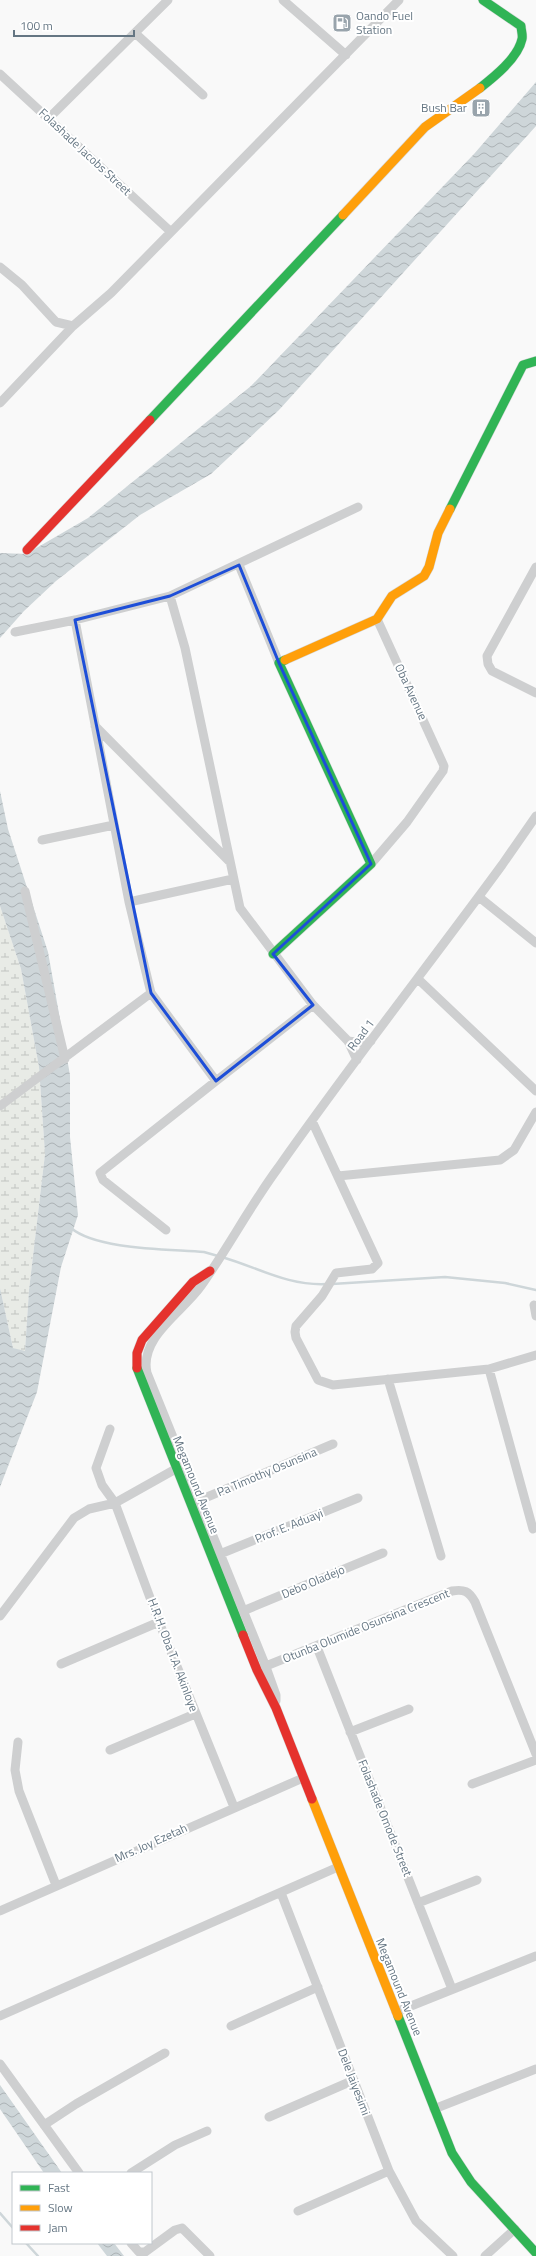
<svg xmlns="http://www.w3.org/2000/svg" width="536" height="2256" viewBox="0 0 536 2256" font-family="'Titillium Web',sans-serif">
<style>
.wetland{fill:url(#wetland-marsh)}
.water{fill:url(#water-waves)}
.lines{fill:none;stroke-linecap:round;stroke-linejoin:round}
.stream{stroke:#ced6d9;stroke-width:2.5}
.fast-casing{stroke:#d5d6d7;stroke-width:10}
.slow-casing{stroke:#d5d6d7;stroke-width:10}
.jam-casing{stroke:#d5d6d7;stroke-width:10}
.street{stroke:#cecfd0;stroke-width:9}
.fast{stroke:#30b455;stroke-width:9}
.slow{stroke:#ff9f0a;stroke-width:9}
.jam{stroke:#e5322d;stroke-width:9}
.marked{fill:none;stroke:#1d4ed8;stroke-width:3;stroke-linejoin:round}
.labels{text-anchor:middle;stroke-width:4;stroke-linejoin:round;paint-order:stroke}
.poi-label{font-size:12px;fill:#657683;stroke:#fff;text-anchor:start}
.street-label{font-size:12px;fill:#657683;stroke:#fff}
</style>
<defs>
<pattern id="wetland-marsh" width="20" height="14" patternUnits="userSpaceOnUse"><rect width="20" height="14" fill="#e8ebe6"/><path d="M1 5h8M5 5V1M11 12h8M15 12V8" fill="none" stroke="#c0c3c0"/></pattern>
<pattern id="water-waves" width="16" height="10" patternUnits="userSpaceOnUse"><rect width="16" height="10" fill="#ced6d9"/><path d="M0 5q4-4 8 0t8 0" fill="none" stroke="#abb2b5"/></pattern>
</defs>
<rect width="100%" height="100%" fill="#f9f9f9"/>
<path class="wetland" d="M 0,906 L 21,969 L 39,1067 L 45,1154 L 29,1290 L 25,1352 L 13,1348 L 0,1288 Z"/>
<path class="water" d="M 536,82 L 536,126 L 279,410 L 211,474 L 140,515 L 56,581 L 24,611 L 0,638 L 0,553 L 26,554 L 88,518 L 251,386 L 474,154 Z
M 0,791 L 8,829 L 48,952 L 70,1075 L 70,1137 L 78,1215 L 61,1267 L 37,1392 L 0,1487 L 0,1288 L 13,1348 L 25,1351 L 29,1290 L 45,1154 L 39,1067 L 21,969 L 0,906 Z
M 0,2085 L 62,2173 L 44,2173 L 0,2109 Z
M 97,2243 L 114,2243 L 124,2256 L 107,2256 Z"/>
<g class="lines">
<path class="stream" d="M 71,1228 C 97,1250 169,1249 204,1252 L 218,1256
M 222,1257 C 259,1268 288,1286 327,1284
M 332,1284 L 445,1277 L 505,1283 L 536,1290
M 0,2213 L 13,2228
M 26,2243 L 38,2256"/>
<defs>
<path id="fast" d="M 480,88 C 494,77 518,58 522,39 C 523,35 521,30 521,26 L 483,0
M 150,420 L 343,215
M 450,509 L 523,365 L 536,361
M 273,954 L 371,864 L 279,663 L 285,660
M 137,1368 L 243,1635
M 398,2016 L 452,2153 L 471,2182 L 536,2253"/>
<path id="slow" d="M 343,215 L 425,127 L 480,88
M 285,660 L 377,619 L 392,596 L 424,576 L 429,567 L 438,533 L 450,509
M 312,1799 L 398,2016"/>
<path id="jam" d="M 27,550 L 150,420
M 137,1368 L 137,1353 L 142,1340 L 193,1282 L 210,1271
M 243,1635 L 257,1670 L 276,1708 L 312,1799"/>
</defs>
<use href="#fast" class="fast-casing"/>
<use href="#slow" class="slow-casing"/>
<use href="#jam" class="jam-casing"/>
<path class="street" d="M 283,0 L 346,55
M 135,33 L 203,95
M 0,74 L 170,231
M 49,118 L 168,0
M 0,267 L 22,285 L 56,322 L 73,326 L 111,293 L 399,0
M 0,403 L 73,326
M 239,565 L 279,663
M 536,567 L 487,656 L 488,664 L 492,671 L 536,693
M 170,596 L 358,507
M 75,620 L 129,902 L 151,993 L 216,1081 L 313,1005
M 15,632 L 75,620 L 170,596 L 185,648 L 240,908 L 313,1005 L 348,1041 L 357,1060
M 95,726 L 229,861
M 42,840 L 114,825
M 371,864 L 407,822 L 443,771 L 444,766 L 377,619
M 25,891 L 65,1059
M 479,897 L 536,943
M 129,902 L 233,879
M 418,979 L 536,1091
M 348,1041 L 362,1043 L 371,1041
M 0,1106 L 151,993
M 312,1121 L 378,1263 L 372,1269 L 336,1273 L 322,1296 L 296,1326 L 295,1332 L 296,1338 L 318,1380 L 333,1385 L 489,1369 L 536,1355
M 338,1176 L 500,1160 L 514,1150 L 536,1112
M 166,1230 L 103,1180 L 100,1173 L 216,1081
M 534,1305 L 536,1316
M 489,1369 L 533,1529
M 388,1379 L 441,1556
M 110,1429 L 96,1468 L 102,1485 L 115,1503 L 159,1622 L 234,1807
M 200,1500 L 333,1444
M 220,1554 L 358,1498
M 243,1611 L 383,1553
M 0,1616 L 74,1518 L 89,1509 L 115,1503 L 181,1466
M 317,1647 L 452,1989
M 61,1664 L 159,1622
M 261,1668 L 452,1591 C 464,1589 469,1591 475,1602 L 536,1754
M 276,1701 L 276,1695 L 266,1667 L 147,1373 C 139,1337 183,1312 201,1286 C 228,1248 250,1206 278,1168 C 350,1065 428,966 502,865 L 536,816
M 350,1732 L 409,1709
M 18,1742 L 15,1770 L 19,1791 L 56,1885
M 110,1750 L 195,1714
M 472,1784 L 536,1760
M 281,1893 L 389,2171 L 416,2221 L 453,2256
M 418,1903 L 477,1880
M 0,1911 L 303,1778
M 396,2012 L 536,1956
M 0,2016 L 338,1867
M 231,2026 L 318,1987
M 0,2064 L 79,2173
M 434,2109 L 536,2069
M 269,2117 L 354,2080
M 44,2125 L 76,2104 L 165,2053
M 131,2173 L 175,2145 L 207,2131
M 298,2211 L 389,2171
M 131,2243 L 139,2252 L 145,2252 L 175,2230 L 182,2228 L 210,2256
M 485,2256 L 515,2229"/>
<use href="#fast" class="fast"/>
<use href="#slow" class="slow"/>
<use href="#jam" class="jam"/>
</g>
<path class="marked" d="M 239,565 L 279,663 L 371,864 L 273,954 L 313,1005 L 216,1081 L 151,993 L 75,620 L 170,596 Z"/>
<defs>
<symbol id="fuel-square" viewBox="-11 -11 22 22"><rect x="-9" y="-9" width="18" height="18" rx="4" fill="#99a4ac" stroke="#fff"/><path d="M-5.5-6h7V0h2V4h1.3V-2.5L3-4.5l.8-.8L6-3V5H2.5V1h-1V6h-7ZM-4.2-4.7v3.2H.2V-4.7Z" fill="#fff"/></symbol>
<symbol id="building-square" viewBox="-11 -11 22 22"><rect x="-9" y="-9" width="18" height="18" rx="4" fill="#99a4ac" stroke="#fff"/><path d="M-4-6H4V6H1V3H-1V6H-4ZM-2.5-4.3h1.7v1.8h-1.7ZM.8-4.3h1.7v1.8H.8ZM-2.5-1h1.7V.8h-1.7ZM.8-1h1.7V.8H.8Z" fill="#fff"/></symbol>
</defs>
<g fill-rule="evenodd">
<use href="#fuel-square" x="331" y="12" width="22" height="22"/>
<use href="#building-square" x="470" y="97" width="22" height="22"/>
</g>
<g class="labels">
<g class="poi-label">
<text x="356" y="20">Oando Fuel<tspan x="356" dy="14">Station</tspan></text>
<text x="467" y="112" text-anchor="end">Bush Bar</text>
</g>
<g class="street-label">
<text transform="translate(85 152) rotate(43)" y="4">Folashade Jacobs Street</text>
<text transform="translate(411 692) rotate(65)" y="4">Oba Avenue</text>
<text transform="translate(361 1035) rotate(-53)" y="4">Road 1</text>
<text transform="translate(267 1472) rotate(-23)" y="4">Pa Timothy Osunsina</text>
<text transform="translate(196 1485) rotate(68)" y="4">Megamound Avenue</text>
<text transform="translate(289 1526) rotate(-22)" y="4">Prof. E. Aduayi</text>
<text transform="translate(313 1582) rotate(-23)" y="4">Debo Oladejo</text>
<text transform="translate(366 1626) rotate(-22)" y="4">Otunba Olumide Osunsina Crescent</text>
<text transform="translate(173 1655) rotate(69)" y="4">H.R.H. Oba T.A. Akinloye</text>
<text transform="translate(385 1818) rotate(68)" y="4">Folashade Omode Street</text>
<text transform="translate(151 1843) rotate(-24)" y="4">Mrs. Joy Ezetah</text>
<text transform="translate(399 1987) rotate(68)" y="4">Megamound Avenue</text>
<text transform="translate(354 2082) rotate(69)" y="4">Dele Jaiyesimi</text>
</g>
</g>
<rect x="12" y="2172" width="140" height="72" fill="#ffffff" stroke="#c1c8cd"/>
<rect x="20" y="2185" width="20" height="6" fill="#30b455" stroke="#c1c8cd"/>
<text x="48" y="2192" font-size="12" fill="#657683">Fast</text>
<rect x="20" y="2205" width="20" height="6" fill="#ff9f0a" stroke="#c1c8cd"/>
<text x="48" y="2212" font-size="12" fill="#657683">Slow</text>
<rect x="20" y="2225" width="20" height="6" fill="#e5322d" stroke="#c1c8cd"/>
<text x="48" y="2232" font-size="12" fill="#657683">Jam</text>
<path d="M14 30v6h120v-6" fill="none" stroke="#657683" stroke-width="2"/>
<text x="20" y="30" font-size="12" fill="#657683" stroke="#ffffff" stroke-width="3" paint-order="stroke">100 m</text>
</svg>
